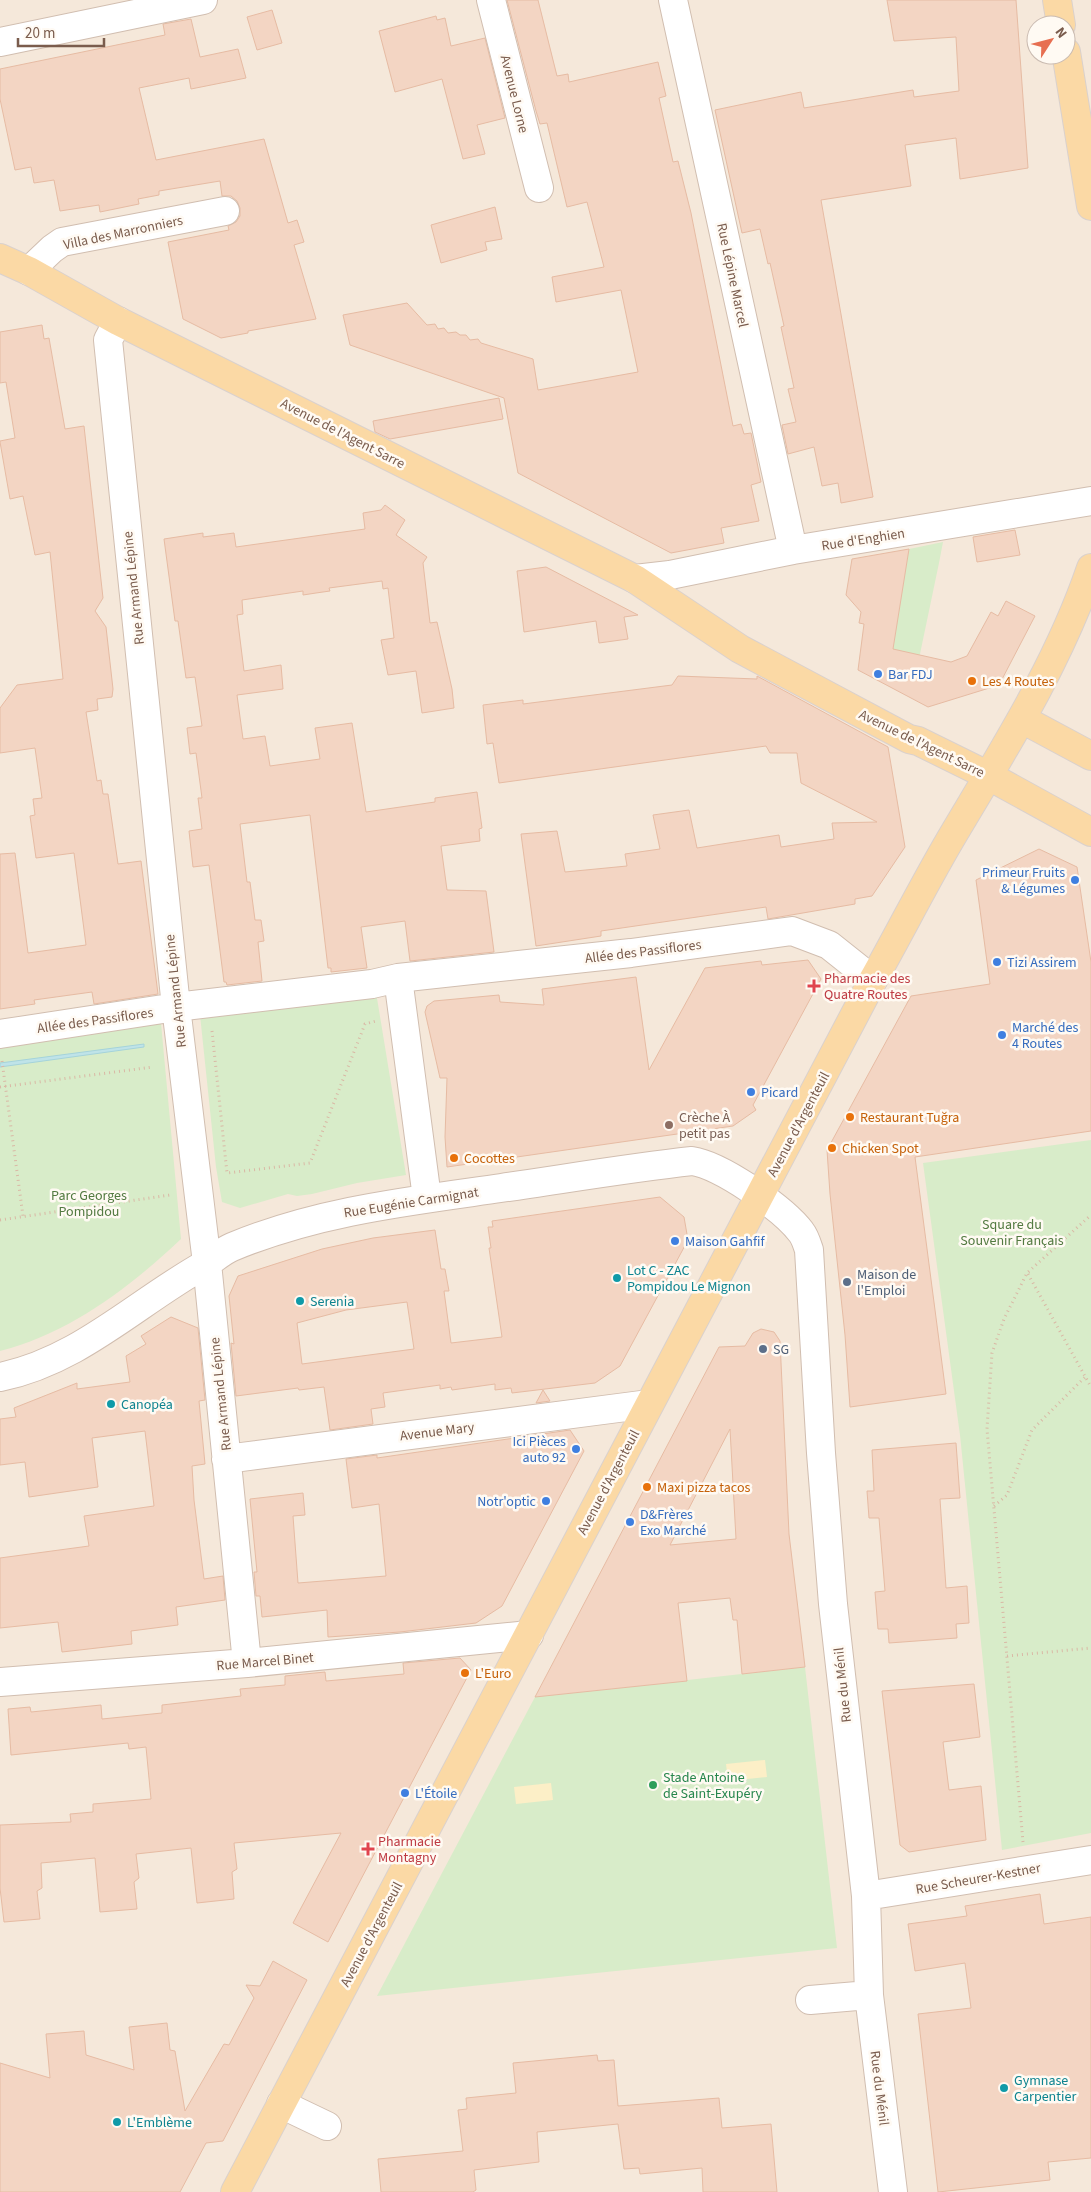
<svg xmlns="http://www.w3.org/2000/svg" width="1091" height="2192" viewBox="0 0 1091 2192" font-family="'Source Sans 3',sans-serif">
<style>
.residential{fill:#f5e8da;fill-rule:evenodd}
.green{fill:#d8ecc9}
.sand{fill:#fcefc7}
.water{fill:#bfe3e8;stroke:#a5d3da}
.building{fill:#f3d5c3;stroke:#e6bba3;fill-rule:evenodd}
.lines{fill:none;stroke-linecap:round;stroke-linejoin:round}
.minor-casing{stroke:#d1beb0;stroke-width:30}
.major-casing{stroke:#dad1cd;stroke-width:30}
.path{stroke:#d9b8a5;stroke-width:3;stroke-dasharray:1 4;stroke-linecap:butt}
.minor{stroke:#fff;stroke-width:28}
.major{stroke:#fbd9a5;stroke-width:28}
.shop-dot{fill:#3f7fe0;stroke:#fffaf3;stroke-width:2}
.food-dot{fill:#e8710a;stroke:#fffaf3;stroke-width:2}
.health-dot{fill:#e0444e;stroke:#fffaf3;stroke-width:2}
.education-dot{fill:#8d6e63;stroke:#fffaf3;stroke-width:2}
.culture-dot{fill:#0f9aa8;stroke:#fffaf3;stroke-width:2}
.service-dot{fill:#5c6f8a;stroke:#fffaf3;stroke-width:2}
.leisure-dot{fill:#2e9e5b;stroke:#fffaf3;stroke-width:2}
.labels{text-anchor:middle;stroke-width:5;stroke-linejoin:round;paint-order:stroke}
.street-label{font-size:14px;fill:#7a5c4d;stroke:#fffaf3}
.shop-label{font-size:14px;fill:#366cbe;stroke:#fffaf3;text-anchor:start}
.food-label{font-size:14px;fill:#c56008;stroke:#fffaf3;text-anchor:start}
.health-label{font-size:14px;fill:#be3a42;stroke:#fffaf3;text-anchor:start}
.education-label{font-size:14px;fill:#785e54;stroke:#fffaf3;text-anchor:start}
.park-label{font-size:14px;fill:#537a41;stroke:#fffaf3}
.culture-label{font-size:14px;fill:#0d838f;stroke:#fffaf3;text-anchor:start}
.service-label{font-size:14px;fill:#4e5e75;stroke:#fffaf3;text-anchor:start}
.leisure-label{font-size:14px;fill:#27864d;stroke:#fffaf3;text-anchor:start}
</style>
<rect width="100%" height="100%" fill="#fdf6ec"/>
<path class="residential" d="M 0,0 L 1091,0 L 1091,2192 L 0,2192 ZM 1036,25 L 1066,25 L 1066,55 L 1036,55 Z"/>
<path class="green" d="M 943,542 L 939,563 L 911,697 L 887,685 L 909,549 Z
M 376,992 L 406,1175 L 357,1183 L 312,1194 L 297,1196 L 288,1194 L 240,1208 L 222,1202 L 216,1167 L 200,1015 Z
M 161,1023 L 181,1239 C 129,1288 70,1333 0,1351 L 0,1046 Z
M 1091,1140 L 1091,1833 L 1002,1850 L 960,1435 L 923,1163 Z
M 805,1667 L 837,1948 L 377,1996 L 535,1697 Z"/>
<path class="sand" d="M 765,1760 L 767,1777 L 728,1781 L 726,1764 Z
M 551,1783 L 553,1800 L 516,1804 L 514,1787 Z"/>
<path class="water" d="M 144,1044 L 144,1047 L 0,1067 L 0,1063 Z"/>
<path class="building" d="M 507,0 L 538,0 L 557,76 L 568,74 L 569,82 L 658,62 L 666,96 L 659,98 L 673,162 L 678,161 L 691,213 L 733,426 L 741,424 L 744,434 L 751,433 L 761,482 L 751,485 L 759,521 L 721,528 L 724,543 L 671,553 L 518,473 L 504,398 L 350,345 L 343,315 L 407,303 L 427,325 L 435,324 L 438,329 L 444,328 L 448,333 L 456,332 L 460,335 L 466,335 L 470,340 L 478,339 L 481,343 L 533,359 L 538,390 L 638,372 L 621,290 L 556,302 L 552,277 L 604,267 L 587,202 L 567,207 L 547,123 L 540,124 L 536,111 Z
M 887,0 L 1016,0 L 1028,168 L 960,179 L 956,138 L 905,145 L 911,186 L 821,200 L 873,497 L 841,503 L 838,483 L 822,486 L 814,447 L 788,454 L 782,425 L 796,422 L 788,389 L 794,388 L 781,327 L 784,326 L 770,263 L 768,264 L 760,229 L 742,233 L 715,110 L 801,92 L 804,108 L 913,90 L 914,97 L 959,91 L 956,37 L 894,41 Z
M 272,10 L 282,43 L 257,50 L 247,17 Z
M 436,16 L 437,20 L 445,18 L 451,46 L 485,38 L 505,118 L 477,125 L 485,154 L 463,159 L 442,79 L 395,92 L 379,31 Z
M 191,19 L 200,57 L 238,49 L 246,78 L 191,89 L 189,78 L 139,88 L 156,160 L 264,139 L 288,223 L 297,220 L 304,242 L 294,245 L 316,319 L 248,331 L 248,333 L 221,338 L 183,319 L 168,242 L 229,230 L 228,226 L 236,222 L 240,216 L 240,208 L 237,201 L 231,196 L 222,196 L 220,181 L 159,191 L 159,195 L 138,199 L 139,204 L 100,212 L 99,205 L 60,211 L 54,180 L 34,183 L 31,167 L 15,170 L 0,99 L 0,69 L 165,35 L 163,24 Z
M 495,207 L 502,239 L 485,242 L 487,250 L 441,263 L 431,225 Z
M 42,325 L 44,339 L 49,338 L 65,429 L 84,426 L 103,598 L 95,611 L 106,627 L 113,689 L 112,697 L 97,699 L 98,710 L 86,712 L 97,781 L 101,780 L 103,794 L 108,794 L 118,864 L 141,861 L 158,994 L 94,1004 L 92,992 L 34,1000 L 35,1004 L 0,1009 L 0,854 L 15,853 L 28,953 L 86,945 L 74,853 L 36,858 L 30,816 L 35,815 L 33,799 L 42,798 L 35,748 L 0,753 L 0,708 L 17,685 L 63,679 L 50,552 L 35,555 L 23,496 L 10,499 L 0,442 L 0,441 L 15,438 L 6,382 L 0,383 L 0,332 Z
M 499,398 L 503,419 L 390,439 L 375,432 L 373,421 Z
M 385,505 L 405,520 L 396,535 L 427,557 L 423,563 L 430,623 L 437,622 L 452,689 L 454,708 L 422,713 L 416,671 L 388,675 L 381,640 L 394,638 L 388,588 L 383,589 L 382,581 L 329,588 L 330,591 L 316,593 L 303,595 L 303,591 L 242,600 L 243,614 L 237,615 L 244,671 L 281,665 L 283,689 L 237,695 L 243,739 L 265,736 L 270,766 L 320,759 L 315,728 L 352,723 L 366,812 L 435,802 L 435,798 L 477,792 L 482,828 L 479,829 L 480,841 L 441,846 L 447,890 L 486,891 L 494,952 L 410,961 L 405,921 L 361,927 L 367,968 L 331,972 L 331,968 L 328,968 L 310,815 L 240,824 L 247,882 L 250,882 L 255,920 L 261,920 L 264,941 L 258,942 L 262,981 L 227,985 L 226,982 L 224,982 L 209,865 L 193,867 L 189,831 L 202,829 L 198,798 L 202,798 L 196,753 L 190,754 L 187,728 L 202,726 L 195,677 L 186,678 L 178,621 L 175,621 L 164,539 L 203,533 L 203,537 L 234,533 L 236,547 L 365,529 L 363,513 L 381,510 Z
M 1015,530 L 1020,555 L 977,562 L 973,537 Z
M 909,549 L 893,649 L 951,662 L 967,656 L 991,612 L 998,616 L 1006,601 L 1035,616 L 999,685 L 928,707 L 858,670 L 864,624 L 859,623 L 861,612 L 846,595 L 852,559 Z
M 546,567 L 638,615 L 624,617 L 628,639 L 599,643 L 596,621 L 524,632 L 517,571 Z
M 678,676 L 757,679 L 757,676 L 888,747 L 905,847 L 872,896 L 855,899 L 855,904 L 768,919 L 766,907 L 601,931 L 601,936 L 536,946 L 521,834 L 557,831 L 565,872 L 627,866 L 625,854 L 660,849 L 653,815 L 689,810 L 697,848 L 779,835 L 781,847 L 834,839 L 832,823 L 877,822 L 801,783 L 797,753 L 770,753 L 766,746 L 499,783 L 493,743 L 487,744 L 483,705 L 523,700 L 523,704 L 672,685 Z
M 1039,849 L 1077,867 L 1091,962 L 1091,1131 L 915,1157 L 946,1394 L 850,1407 L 845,1335 L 830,1194 L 827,1150 L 911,996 L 990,984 L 976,880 Z
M 808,960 L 821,979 L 753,1105 L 756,1110 L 733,1126 L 447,1167 L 445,1137 L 447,1078 L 440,1078 L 425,1012 L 427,1006 L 434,1001 L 499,995 L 500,1002 L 544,1005 L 542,989 L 636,977 L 649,1070 L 705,968 L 761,961 L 762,965 Z
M 660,1197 L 684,1217 L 688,1240 L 620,1366 L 595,1383 L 512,1393 L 511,1388 L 495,1390 L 495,1384 L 452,1390 L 451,1387 L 440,1389 L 440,1385 L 383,1393 L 385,1407 L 371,1409 L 373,1424 L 330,1430 L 324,1387 L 299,1390 L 298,1388 L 236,1396 L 231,1343 L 234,1344 L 229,1296 L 238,1276 L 322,1249 L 373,1238 L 435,1230 L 441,1269 L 445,1269 L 449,1291 L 444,1291 L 451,1343 L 502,1337 L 489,1248 L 491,1248 L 488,1227 L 493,1227 L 492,1221 ZM 407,1302 L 414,1349 L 302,1364 L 297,1323 L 346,1310 Z
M 171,1317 L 198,1328 L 205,1400 L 199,1401 L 205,1464 L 192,1466 L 194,1500 L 204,1579 L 223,1576 L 225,1600 L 176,1607 L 178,1625 L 131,1631 L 132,1644 L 62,1652 L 58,1622 L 0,1628 L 0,1558 L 89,1546 L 84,1516 L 154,1506 L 145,1431 L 92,1438 L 98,1487 L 29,1497 L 25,1462 L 0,1465 L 0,1419 L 16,1417 L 14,1408 L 77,1383 L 77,1389 L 130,1382 L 126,1356 L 146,1344 L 141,1336 Z
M 761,1329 L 774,1332 L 780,1341 L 789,1534 L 805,1667 L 742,1674 L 737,1620 L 733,1620 L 730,1598 L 678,1603 L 687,1681 L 535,1697 L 719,1347 L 745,1346 L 753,1333 ZM 730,1429 L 736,1539 L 670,1545 Z
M 543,1390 L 550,1401 L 536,1403 Z
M 570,1430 L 584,1451 L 502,1606 L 476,1623 L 400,1632 L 328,1637 L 327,1610 L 262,1617 L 260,1596 L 256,1596 L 254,1572 L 257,1572 L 250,1499 L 303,1493 L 305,1515 L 293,1516 L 298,1583 L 386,1576 L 379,1504 L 352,1508 L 346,1459 L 377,1455 L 377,1458 Z
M 956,1443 L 960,1498 L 940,1499 L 946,1588 L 967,1586 L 969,1623 L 956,1624 L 957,1638 L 889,1643 L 888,1629 L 878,1629 L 875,1592 L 885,1591 L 879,1518 L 869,1518 L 867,1491 L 874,1491 L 872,1450 Z
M 460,1658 L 471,1670 L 328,1942 L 293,1923 L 341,1833 L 234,1843 L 237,1869 L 232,1872 L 234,1899 L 197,1903 L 191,1848 L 136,1854 L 139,1878 L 134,1882 L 137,1909 L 100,1912 L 95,1858 L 41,1863 L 42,1888 L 37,1891 L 40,1919 L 4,1922 L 0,1888 L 0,1825 L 71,1822 L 70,1814 L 93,1812 L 93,1804 L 151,1799 L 146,1747 L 129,1749 L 128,1743 L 11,1755 L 8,1709 L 30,1707 L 31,1712 L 101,1705 L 102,1719 L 162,1713 L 162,1705 L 241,1696 L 240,1689 L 285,1685 L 285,1676 L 325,1672 L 326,1681 L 404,1674 L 403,1663 Z
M 974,1684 L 980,1737 L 943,1742 L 949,1790 L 981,1786 L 986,1840 L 909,1852 L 900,1845 L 882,1691 Z
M 1040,1894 L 1044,1924 L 1091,1917 L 1091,2158 L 1048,2162 L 1050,2180 L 938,2192 L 918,2014 L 971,2008 L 965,1963 L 915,1971 L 908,1924 L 967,1916 L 965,1906 Z
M 273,1961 L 307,1980 L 223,2141 L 206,2143 L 180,2192 L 0,2192 L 0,2063 L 50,2078 L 46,2034 L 84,2031 L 86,2055 L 134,2070 L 129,2027 L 167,2023 L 170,2050 L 175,2051 L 185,2111 L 224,2044 L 229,2045 L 254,1998 L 246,1985 L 260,1986 Z
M 597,2055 L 598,2061 L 614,2060 L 618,2106 L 719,2098 L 722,2128 L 771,2124 L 777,2192 L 703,2192 L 702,2168 L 640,2174 L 639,2168 L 624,2169 L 618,2124 L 537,2132 L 539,2162 L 474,2170 L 476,2190 L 473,2192 L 381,2192 L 378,2159 L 463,2151 L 458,2110 L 467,2109 L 466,2098 L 516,2093 L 513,2063 Z"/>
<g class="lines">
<defs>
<path id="minor" d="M 491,0 L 539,188
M 673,0 L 793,550
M 0,42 L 203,0
M 29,271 L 52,249 L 62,242 L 225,211
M 118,321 L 108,340 L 176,1007 L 207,1263 L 247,1663
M 635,579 L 670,575 L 793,550 L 1091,501
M 398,978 L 427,1198
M 0,1034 L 176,1007 L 372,984 L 398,978 L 631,953 L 792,931 L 829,945 L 873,980
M 0,1377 C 79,1361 136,1303 204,1265 C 213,1260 222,1251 232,1247 C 318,1211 410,1201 501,1188 C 564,1179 628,1168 692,1161 C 720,1165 783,1208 801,1232 C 805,1237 807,1244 809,1250 L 821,1453 L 833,1604 L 866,1896 L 869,1995 L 893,2192
M 226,1459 L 649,1404
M 0,1682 L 247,1663 L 529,1635
M 866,1896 L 1091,1860
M 810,2000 L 869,1995
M 281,2104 L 327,2126"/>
<path id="major" d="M 1057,0 L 1061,25
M 1066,52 L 1091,206
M 0,258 L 29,271 L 118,321 L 635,579 L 740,649 L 909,739 L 918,741 L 989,776 L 1091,832
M 1022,719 L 1091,756
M 235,2192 L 873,980 C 899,934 923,886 950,840 C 1002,752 1058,665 1091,568"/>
</defs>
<use href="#minor" class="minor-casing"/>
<use href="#major" class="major-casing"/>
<path class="path" d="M 212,1031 L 227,1173 L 310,1163 L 365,1024 L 376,1021
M 2,1061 L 23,1216
M 0,1087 L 153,1067
M 0,1220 L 170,1195
M 1028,1274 L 1091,1387
M 994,1506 L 1007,1495 L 1032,1430 L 1085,1377
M 1007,1656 L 1091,1648
M 1023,1842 L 987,1429 L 992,1353 L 1004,1319 L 1027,1273 L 1091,1215"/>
<use href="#minor" class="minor"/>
<use href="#major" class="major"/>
</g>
<g class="shop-dot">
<circle cx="878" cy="674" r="5"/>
<circle cx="1075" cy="880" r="5"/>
<circle cx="997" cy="962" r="5"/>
<circle cx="1002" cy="1035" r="5"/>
<circle cx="751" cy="1092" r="5"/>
<circle cx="675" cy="1241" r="5"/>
<circle cx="576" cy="1449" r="5"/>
<circle cx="546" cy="1501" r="5"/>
<circle cx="630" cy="1522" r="5"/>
<circle cx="405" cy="1793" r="5"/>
</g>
<g class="food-dot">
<circle cx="972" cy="681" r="5"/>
<circle cx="850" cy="1117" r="5"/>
<circle cx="832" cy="1148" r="5"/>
<circle cx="454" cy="1158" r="5"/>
<circle cx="647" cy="1487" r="5"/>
<circle cx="465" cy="1673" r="5"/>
</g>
<g class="health-dot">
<path d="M811.5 978.5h5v5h5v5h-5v5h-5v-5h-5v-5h5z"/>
<path d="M365.5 1841.5h5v5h5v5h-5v5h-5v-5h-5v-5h5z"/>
</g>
<circle class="education-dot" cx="669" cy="1125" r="5"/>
<g class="culture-dot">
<circle cx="617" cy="1278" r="5"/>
<circle cx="300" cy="1301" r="5"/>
<circle cx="111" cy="1404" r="5"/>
<circle cx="1004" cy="2088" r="5"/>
<circle cx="117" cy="2122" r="5"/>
</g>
<g class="service-dot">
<circle cx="847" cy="1282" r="5"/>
<circle cx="763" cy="1349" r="5"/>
</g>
<circle class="leisure-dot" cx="653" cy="1785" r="5"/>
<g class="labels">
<g class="street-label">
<text transform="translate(515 94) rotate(76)" y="5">Avenue Lorne</text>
<text transform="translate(123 232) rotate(-12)" y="5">Villa des Marronniers</text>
<text transform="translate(733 275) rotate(78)" y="5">Rue Lépine Marcel</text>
<text transform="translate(343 433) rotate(27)" y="5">Avenue de l'Agent Sarre</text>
<text transform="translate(863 539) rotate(-9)" y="5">Rue d'Enghien</text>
<text transform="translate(133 588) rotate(-96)" y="5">Rue Armand Lépine</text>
<text transform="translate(922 743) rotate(26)" y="5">Avenue de l'Agent Sarre</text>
<text transform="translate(643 951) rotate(-7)" y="5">Allée des Passiflores</text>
<text transform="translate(175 991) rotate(-96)" y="5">Rue Armand Lépine</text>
<text transform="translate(95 1020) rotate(-8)" y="5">Allée des Passiflores</text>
<text transform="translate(798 1124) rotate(-62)" y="5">Avenue d'Argenteuil</text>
<text transform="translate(411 1202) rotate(-9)" y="5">Rue Eugénie Carmignat</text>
<text transform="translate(220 1394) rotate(-96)" y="5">Rue Armand Lépine</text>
<text transform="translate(437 1431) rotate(-7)" y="5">Avenue Mary</text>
<text transform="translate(608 1482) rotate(-62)" y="5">Avenue d'Argenteuil</text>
<text transform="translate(265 1661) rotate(-5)" y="5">Rue Marcel Binet</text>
<text transform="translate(842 1685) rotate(-96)" y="5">Rue du Ménil</text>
<text transform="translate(978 1878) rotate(-10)" y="5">Rue Scheurer-Kestner</text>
<text transform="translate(371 1934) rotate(-62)" y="5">Avenue d'Argenteuil</text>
<text transform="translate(880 2088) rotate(83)" y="5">Rue du Ménil</text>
</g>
<g class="shop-label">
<text x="888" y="679">Bar FDJ</text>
<text x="1065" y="877" text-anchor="end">Primeur Fruits<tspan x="1065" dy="16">&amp; Légumes</tspan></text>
<text x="1007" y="967">Tizi Assirem</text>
<text x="1012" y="1032">Marché des<tspan x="1012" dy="16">4 Routes</tspan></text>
<text x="761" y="1097">Picard</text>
<text x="685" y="1246">Maison Gahfif</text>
<text x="566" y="1446" text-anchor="end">Ici Pièces<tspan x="566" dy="16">auto 92</tspan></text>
<text x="536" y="1506" text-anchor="end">Notr'optic</text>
<text x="640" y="1519">D&amp;Frères<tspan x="640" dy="16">Exo Marché</tspan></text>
<text x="415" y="1798">L'Étoile</text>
</g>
<g class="food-label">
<text x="982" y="686">Les 4 Routes</text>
<text x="860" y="1122">Restaurant Tuğra</text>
<text x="842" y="1153">Chicken Spot</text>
<text x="464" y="1163">Cocottes</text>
<text x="657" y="1492">Maxi pizza tacos</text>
<text x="475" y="1678">L'Euro</text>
</g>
<g class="health-label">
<text x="824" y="983">Pharmacie des<tspan x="824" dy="16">Quatre Routes</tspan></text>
<text x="378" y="1846">Pharmacie<tspan x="378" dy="16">Montagny</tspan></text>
</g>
<g class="education-label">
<text x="679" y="1122">Crèche À<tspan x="679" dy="16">petit pas</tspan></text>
</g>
<g class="park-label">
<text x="89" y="1200">Parc Georges<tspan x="89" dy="16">Pompidou</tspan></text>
<text x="1012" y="1229">Square du<tspan x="1012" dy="16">Souvenir Français</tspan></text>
</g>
<g class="culture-label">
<text x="627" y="1275">Lot C - ZAC<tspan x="627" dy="16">Pompidou Le Mignon</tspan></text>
<text x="310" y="1306">Serenia</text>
<text x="121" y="1409">Canopéa</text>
<text x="1014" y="2085">Gymnase<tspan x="1014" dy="16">Carpentier</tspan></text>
<text x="127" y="2127">L'Emblème</text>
</g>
<g class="service-label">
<text x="857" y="1279">Maison de<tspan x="857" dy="16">l'Emploi</tspan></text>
<text x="773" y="1354">SG</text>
</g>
<g class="leisure-label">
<text x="663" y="1782">Stade Antoine<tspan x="663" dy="16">de Saint-Exupéry</tspan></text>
</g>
</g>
<g transform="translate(1051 40) rotate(54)"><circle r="24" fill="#fffaf3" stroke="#cabbb1"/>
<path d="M0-4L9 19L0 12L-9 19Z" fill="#e76f51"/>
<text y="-8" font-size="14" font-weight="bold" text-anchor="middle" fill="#7a5c4d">N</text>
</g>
<path d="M18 38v8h86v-8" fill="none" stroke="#7a5c4d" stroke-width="2.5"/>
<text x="25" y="38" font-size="15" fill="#7a5c4d" stroke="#fffaf3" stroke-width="4" paint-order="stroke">20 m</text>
</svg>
